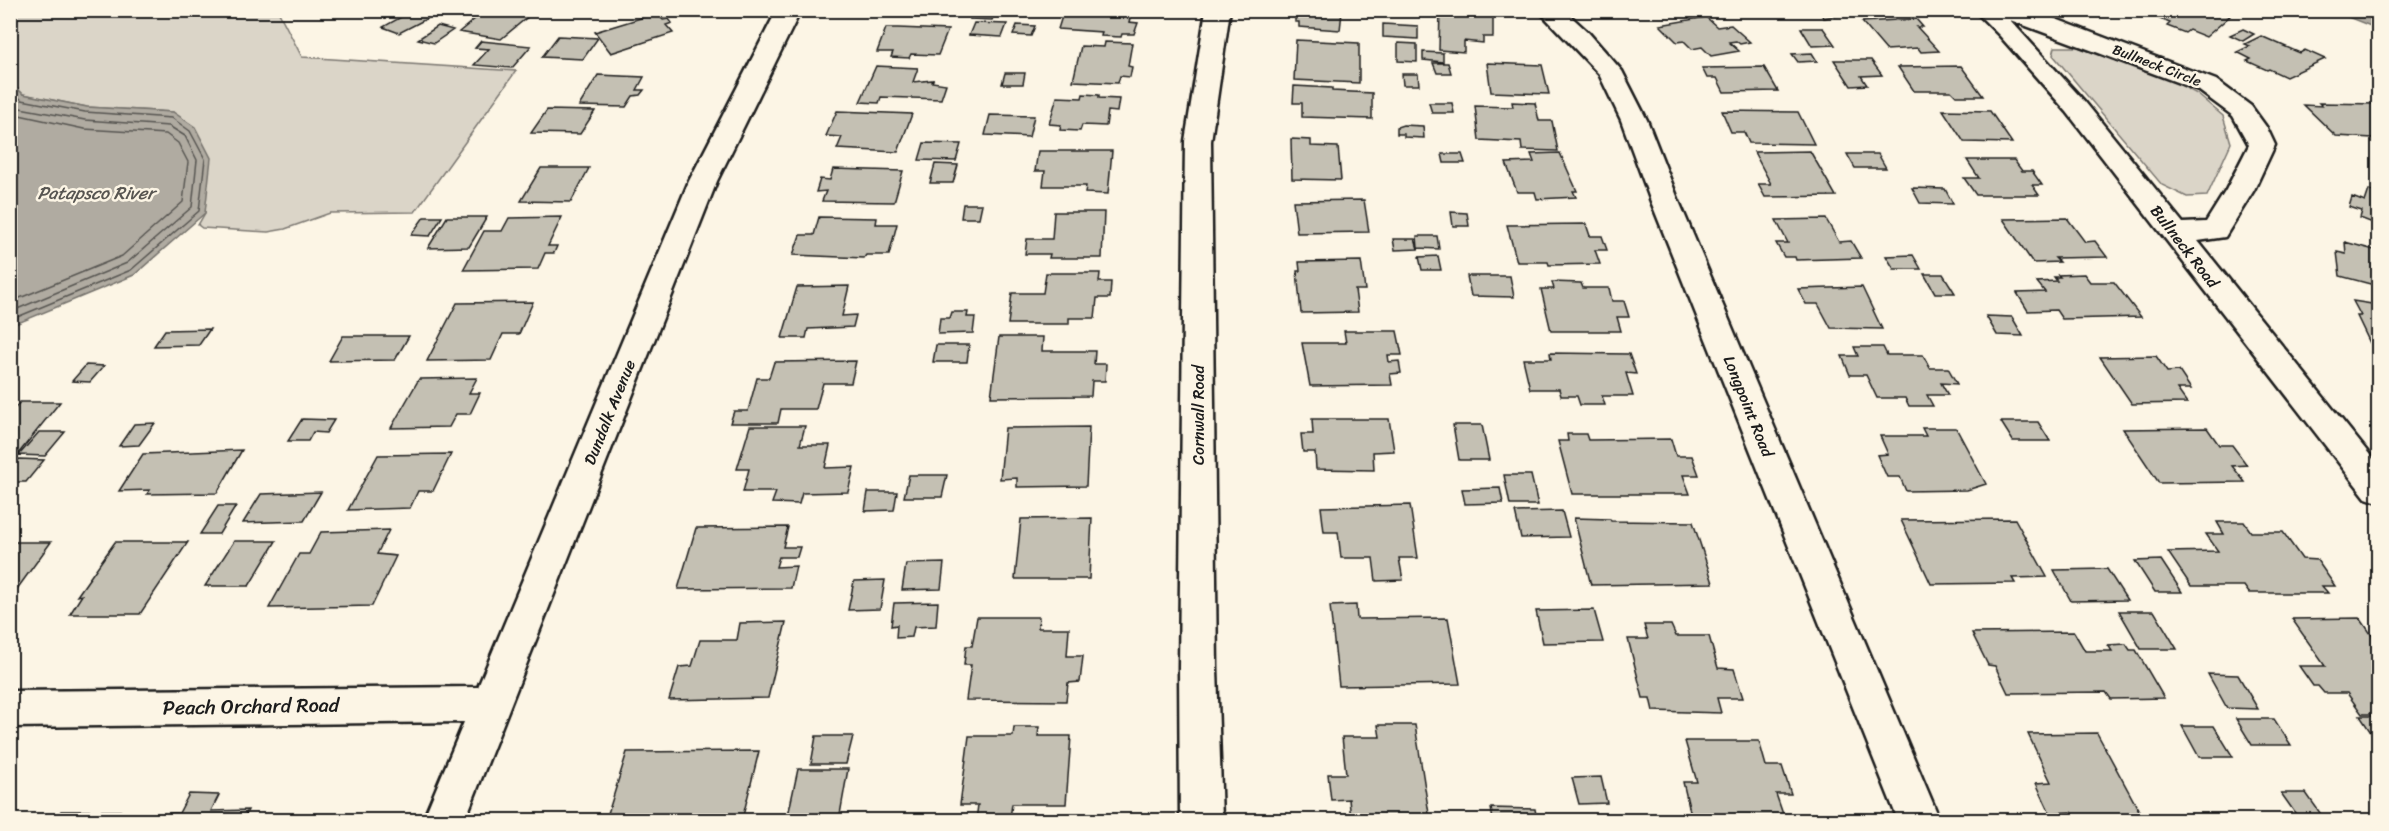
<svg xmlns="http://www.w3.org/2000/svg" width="2389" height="831" viewBox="0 0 2389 831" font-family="Sriracha,sans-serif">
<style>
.green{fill:#dbd5c8;stroke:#7c7872;stroke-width:1.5}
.water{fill:#b0aba1;stroke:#75726c;stroke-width:1.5}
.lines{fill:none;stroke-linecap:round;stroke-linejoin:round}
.shore{stroke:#575551;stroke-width:1.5}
.building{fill:#c4c0b3;stroke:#1c1c1c;stroke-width:1.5}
.minor-casing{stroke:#1c1c1c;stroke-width:5}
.minor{fill:#fcf5e5;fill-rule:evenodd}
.labels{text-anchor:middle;stroke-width:5;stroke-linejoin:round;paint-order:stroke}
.far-street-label{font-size:14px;fill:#1c1c1c;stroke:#fcf5e5}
.street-label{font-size:16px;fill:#1c1c1c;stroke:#fcf5e5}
.water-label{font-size:18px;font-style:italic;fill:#575551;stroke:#fcf5e5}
.near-street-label{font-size:20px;fill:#1c1c1c;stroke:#fcf5e5}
</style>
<rect width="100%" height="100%" fill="#fcf5e5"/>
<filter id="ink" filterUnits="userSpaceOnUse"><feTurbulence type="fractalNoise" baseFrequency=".0167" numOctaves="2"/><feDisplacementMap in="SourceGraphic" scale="12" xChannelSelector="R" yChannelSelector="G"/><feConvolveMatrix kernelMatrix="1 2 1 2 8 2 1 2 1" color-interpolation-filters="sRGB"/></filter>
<g filter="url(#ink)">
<path class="green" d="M 11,10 L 278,11 L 302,57 L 516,71 L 415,212 L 330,213 L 285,229 L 268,232 L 202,228 L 198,225 L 205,213 L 173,112 L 87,107 L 23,94 L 11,82 Z
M 2055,47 L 2078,47 L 2164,76 L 2197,94 L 2223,116 L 2231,143 L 2207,196 L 2187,197 L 2162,185 L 2053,55 Z"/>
<path class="water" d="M 2333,11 L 2378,11 L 2378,29 Z
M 10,82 L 23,94 L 87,107 L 173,112 L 195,127 L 211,158 L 205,213 L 134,275 L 11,326 Z"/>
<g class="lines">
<path class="shore" d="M 10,90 L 22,100 L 85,112 L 172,118 L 190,131 L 205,159 L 199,211 L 131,270 L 10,320
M 10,101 L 20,108 L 85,120 L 169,126 L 185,136 L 197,160 L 192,207 L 127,263 L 10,312
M 10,113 L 84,129 L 166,134 L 178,143 L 188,162 L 183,202 L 122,256 L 10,302"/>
</g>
<path class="building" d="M 486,10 L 536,10 L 501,39 L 459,32 Z
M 974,10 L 996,10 L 992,20 L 970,19 Z
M 1064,10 L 1132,11 L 1129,22 L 1138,23 L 1134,34 L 1122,34 L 1121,37 L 1101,36 L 1102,32 L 1058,29 Z
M 1349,10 L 1349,13 L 1342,12 L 1340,30 L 1299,27 L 1299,22 L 1295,22 L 1295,18 L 1299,18 L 1300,16 L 1295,15 L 1296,11 Z
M 1440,10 L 1462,10 L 1462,14 L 1493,16 L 1493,37 L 1483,37 L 1483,43 L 1464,41 L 1464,52 L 1439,50 Z
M 1817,10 L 1870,10 L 1824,18 Z
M 2164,10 L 2215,10 L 2230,16 L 2206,37 L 2189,30 L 2185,33 L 2167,26 L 2170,23 L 2155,17 Z
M 412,11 L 428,18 L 399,33 L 383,27 Z
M 657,13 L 663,20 L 669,19 L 672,23 L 666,25 L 673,33 L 611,53 L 595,32 Z
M 1706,17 L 1717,27 L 1731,25 L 1750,42 L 1740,44 L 1736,41 L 1729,42 L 1739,51 L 1711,56 L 1702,47 L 1692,49 L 1684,41 L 1677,42 L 1660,25 Z
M 1916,19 L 1923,27 L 1917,27 L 1939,51 L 1921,52 L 1918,48 L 1886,50 L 1862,22 Z
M 974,23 L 1007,24 L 1002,37 L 969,35 Z
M 1383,24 L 1418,26 L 1418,39 L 1383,37 Z
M 1017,25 L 1035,26 L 1031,36 L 1013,35 Z
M 438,26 L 453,30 L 434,43 L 418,39 Z
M 886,28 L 898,28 L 948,30 L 938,55 L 911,54 L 909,58 L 891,57 L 893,52 L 877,52 Z
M 1801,28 L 1823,28 L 1835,45 L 1812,46 Z
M 2243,29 L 2254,34 L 2243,41 L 2230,35 Z
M 558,36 L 598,38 L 583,59 L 542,57 Z
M 2261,36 L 2300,53 L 2305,50 L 2325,59 L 2286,77 L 2269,69 L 2267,70 L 2247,61 L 2251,59 L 2237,52 L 2250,46 L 2245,44 Z
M 1296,40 L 1359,43 L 1359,83 L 1294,80 Z
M 481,41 L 531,46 L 512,68 L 474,65 L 489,49 L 475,48 Z
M 1105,42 L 1132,43 L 1128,66 L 1132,67 L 1130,77 L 1120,76 L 1118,83 L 1073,81 L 1081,46 L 1104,47 Z
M 1398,43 L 1417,44 L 1417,62 L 1398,61 Z
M 1423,52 L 1443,53 L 1443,62 L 1423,60 Z
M 1812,53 L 1817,61 L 1798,62 L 1792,54 Z
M 1834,60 L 1871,60 L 1882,75 L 1861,76 L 1867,85 L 1851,86 Z
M 1433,63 L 1448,63 L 1451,73 L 1437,73 Z
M 1487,63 L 1542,65 L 1549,94 L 1491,92 Z
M 876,66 L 918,68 L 913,82 L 933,80 L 932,82 L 946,84 L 941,99 L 881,97 L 879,103 L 860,102 Z
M 1961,66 L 1983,96 L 1956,96 L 1951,91 L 1914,91 L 1898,67 Z
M 1764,67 L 1778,91 L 1724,92 L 1717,78 L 1707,78 L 1702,68 Z
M 1005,73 L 1025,73 L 1023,84 L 1002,84 Z
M 1402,74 L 1418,74 L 1419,85 L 1403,85 Z
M 598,75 L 644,77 L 637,90 L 644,90 L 640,95 L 633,96 L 626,107 L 579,106 Z
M 1294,86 L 1332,88 L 1332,91 L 1372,93 L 1372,119 L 1302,117 L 1302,103 L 1293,103 Z
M 1083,94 L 1099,95 L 1099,98 L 1119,99 L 1117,112 L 1108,111 L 1106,126 L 1082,125 L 1080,131 L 1060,130 L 1061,125 L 1049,124 L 1057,97 L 1082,98 Z
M 1512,102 L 1535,103 L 1539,121 L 1552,121 L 1558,151 L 1522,150 L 1521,142 L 1479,140 L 1475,106 L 1513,107 Z
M 1429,103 L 1452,103 L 1454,113 L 1432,113 Z
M 2319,103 L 2378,104 L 2378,143 L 2373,138 L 2336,136 L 2304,105 L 2322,106 Z
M 547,110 L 595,111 L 580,134 L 531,133 Z
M 1943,110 L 1990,111 L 2012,143 L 1964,142 Z
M 837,111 L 912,114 L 898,152 L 837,149 L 842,137 L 826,136 Z
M 1722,111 L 1798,112 L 1814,144 L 1749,143 L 1744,132 L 1731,132 Z
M 990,115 L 1034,116 L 1029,137 L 985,135 Z
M 1403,125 L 1423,126 L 1424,138 L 1404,137 L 1404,134 L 1397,134 L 1397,127 Z
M 1291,139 L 1311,140 L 1311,146 L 1338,147 L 1341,180 L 1292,179 Z
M 924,143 L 961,144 L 956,161 L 919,160 Z
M 1038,151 L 1112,151 L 1108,194 L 1085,193 L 1086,186 L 1043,186 L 1045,171 L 1035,171 Z
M 1810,151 L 1836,196 L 1765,197 L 1758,184 L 1771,184 L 1754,152 Z
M 1560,153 L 1577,191 L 1573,191 L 1576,197 L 1537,199 L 1535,192 L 1517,192 L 1506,163 L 1534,162 L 1531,154 Z
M 1442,154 L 1462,154 L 1465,163 L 1444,163 Z
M 1847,154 L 1878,154 L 1886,168 L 1855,168 Z
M 1967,160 L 2014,160 L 2022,171 L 2032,171 L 2042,185 L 2032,185 L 2039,195 L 1976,195 L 1964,178 L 1979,178 Z
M 935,164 L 958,165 L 953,183 L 930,183 Z
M 541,168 L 589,168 L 571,202 L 521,201 Z
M 833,169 L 903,171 L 894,202 L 822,201 L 826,191 L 816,192 L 820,179 L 830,180 Z
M 1912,188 L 1945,189 L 1953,204 L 1920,203 Z
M 2369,190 L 2378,193 L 2378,225 L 2360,218 L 2362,211 L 2349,207 L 2352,197 L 2365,202 Z
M 1364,200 L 1369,232 L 1297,233 L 1293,201 Z
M 963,204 L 982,204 L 979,218 L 961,218 Z
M 1054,212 L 1104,212 L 1102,258 L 1049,258 L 1050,254 L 1025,254 L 1027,239 L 1052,239 Z
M 1451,212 L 1467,213 L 1469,226 L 1453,226 Z
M 424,217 L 442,217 L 430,236 L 411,235 Z
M 447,217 L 487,217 L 469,247 L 428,248 Z
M 562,217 L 548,246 L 557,246 L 554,253 L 545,253 L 538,269 L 463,270 L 484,231 L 502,231 L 509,218 Z
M 819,217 L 877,218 L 876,224 L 897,224 L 889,255 L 866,255 L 864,258 L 793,255 L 800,235 L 814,235 Z
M 2067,218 L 2085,242 L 2095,241 L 2107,257 L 2055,258 L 2059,262 L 2033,263 L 2003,219 Z
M 1826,219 L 1839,242 L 1851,241 L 1861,258 L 1796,260 L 1795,257 L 1784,257 L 1776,243 L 1788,243 L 1776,220 Z
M 1586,224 L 1590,236 L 1602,236 L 1607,250 L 1595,250 L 1600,264 L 1549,265 L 1548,262 L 1517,262 L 1507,225 Z
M 1417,236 L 1437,236 L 1439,249 L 1418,248 Z
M 1393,239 L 1415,239 L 1418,249 L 1395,250 Z
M 2345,242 L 2378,251 L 2378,286 L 2340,276 L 2337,252 L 2346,254 Z
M 1913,255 L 1921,269 L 1894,269 L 1886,256 Z
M 1438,256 L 1441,270 L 1422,270 L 1419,257 Z
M 1361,261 L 1365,290 L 1355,290 L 1358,312 L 1301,313 L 1297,271 L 1300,271 L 1299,262 Z
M 1046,273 L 1100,273 L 1099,282 L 1111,282 L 1110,298 L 1097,298 L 1095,318 L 1069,318 L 1069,324 L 1008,324 L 1012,293 L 1043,293 Z
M 1924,274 L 1943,274 L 1955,293 L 1935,293 Z
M 2084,274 L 2090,282 L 2114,282 L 2141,317 L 2062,319 L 2056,310 L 2028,311 L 2017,293 L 2045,292 L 2037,282 L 2057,281 L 2054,277 L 2060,277 L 2058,275 Z
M 1467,276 L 1510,276 L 1514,297 L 1471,296 Z
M 1552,282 L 1581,283 L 1583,288 L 1609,288 L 1612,301 L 1624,301 L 1629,317 L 1617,317 L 1621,331 L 1551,331 L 1541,289 L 1554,289 Z
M 849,286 L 842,316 L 856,315 L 853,327 L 808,329 L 806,338 L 782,338 L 797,287 Z
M 1862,287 L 1882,329 L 1831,328 L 1818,304 L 1806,304 L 1798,289 Z
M 2353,301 L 2378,305 L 2378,345 L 2370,343 L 2357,316 L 2361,316 Z
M 533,302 L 519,334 L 503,334 L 491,360 L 427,361 L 457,303 Z
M 952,312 L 968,312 L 967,317 L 975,317 L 973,333 L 938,334 L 940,318 L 950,318 Z
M 1986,316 L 2012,317 L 2023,336 L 1997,335 Z
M 210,329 L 199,345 L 154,346 L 165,330 Z
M 1344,331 L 1397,331 L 1402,355 L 1388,355 L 1389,362 L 1399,361 L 1401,373 L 1390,374 L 1392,385 L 1310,386 L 1302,343 L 1346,343 Z
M 343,336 L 409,336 L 395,360 L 329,361 Z
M 999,337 L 1043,337 L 1042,351 L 1095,351 L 1094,364 L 1106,364 L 1105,381 L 1092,381 L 1091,396 L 991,397 Z
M 936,345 L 969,345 L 967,362 L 933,362 Z
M 1854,347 L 1883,347 L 1887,355 L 1923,355 L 1930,368 L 1948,368 L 1957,384 L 1941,383 L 1948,395 L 1927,395 L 1933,406 L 1909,406 L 1905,398 L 1877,398 L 1866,375 L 1850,375 L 1842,356 L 1858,356 Z
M 1550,353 L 1629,354 L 1636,374 L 1626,373 L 1633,396 L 1602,396 L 1605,405 L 1580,405 L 1577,396 L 1561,396 L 1559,389 L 1530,389 L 1523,359 L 1551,359 Z
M 2156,356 L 2167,372 L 2179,371 L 2191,389 L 2177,389 L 2187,403 L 2132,404 L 2100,357 Z
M 856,361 L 851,383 L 823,383 L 816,409 L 781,409 L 778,423 L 730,423 L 734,411 L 748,411 L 757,378 L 769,378 L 774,362 Z
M 86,365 L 104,366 L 90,382 L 72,381 Z
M 477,378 L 469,393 L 480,393 L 470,414 L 456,414 L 449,427 L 391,428 L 419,379 Z
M 20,402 L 60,402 L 10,464 L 10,414 Z
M 302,419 L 334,420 L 326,433 L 313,432 L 308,441 L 288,441 Z
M 1312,419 L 1389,419 L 1394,451 L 1373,452 L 1374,470 L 1316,469 L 1315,452 L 1303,452 L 1301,434 L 1313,434 Z
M 2001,422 L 2038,422 L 2050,441 L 2013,441 Z
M 155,423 L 139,445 L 119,446 L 134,424 Z
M 1453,425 L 1482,425 L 1489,460 L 1459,460 Z
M 750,426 L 805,426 L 800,445 L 830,445 L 825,468 L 854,467 L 848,492 L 802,493 L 799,504 L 772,503 L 776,492 L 743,492 L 749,469 L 737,469 Z
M 1089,427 L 1086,486 L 1017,487 L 1017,478 L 1000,479 L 1005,428 Z
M 1922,428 L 1956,428 L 1986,484 L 1967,490 L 1906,491 L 1900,477 L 1887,477 L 1877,455 L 1888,454 L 1880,436 L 1926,436 Z
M 2207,428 L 2219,445 L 2232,445 L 2247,465 L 2232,466 L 2245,482 L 2159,483 L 2123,429 Z
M 39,432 L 65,432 L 45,456 L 19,455 Z
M 1567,434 L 1586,434 L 1588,440 L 1671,439 L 1676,456 L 1692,456 L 1699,475 L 1683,475 L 1690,494 L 1572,494 L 1558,441 L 1568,441 Z
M 242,450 L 217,493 L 147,494 L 150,490 L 119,491 L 143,454 Z
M 451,454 L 433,491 L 418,491 L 410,508 L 348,510 L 378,455 Z
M 19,459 L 44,460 L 26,482 L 10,482 L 10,470 Z
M 909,475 L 947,475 L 942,497 L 904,497 Z
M 1504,475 L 1531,475 L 1538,505 L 1510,505 Z
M 1500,488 L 1503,503 L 1465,504 L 1462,489 Z
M 321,492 L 304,521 L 243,523 L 261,494 Z
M 868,492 L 897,492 L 894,510 L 865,511 Z
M 1410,505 L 1418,558 L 1399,558 L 1403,580 L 1376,581 L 1373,558 L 1341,558 L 1338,532 L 1324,532 L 1321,507 Z
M 218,506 L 236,506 L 219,534 L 200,534 Z
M 1562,511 L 1569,537 L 1521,538 L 1515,512 Z
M 1092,518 L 1089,579 L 1015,579 L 1021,519 Z
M 1574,518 L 1610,519 L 1611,521 L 1693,522 L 1713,583 L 1591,585 Z
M 2015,519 L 2047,577 L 2012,578 L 2015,583 L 1931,584 L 1901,520 Z
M 2217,522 L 2244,522 L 2251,532 L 2283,532 L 2302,559 L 2317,560 L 2335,586 L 2322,586 L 2328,593 L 2249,593 L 2244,586 L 2191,586 L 2168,552 L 2218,551 L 2206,534 L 2224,534 Z
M 788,527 L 783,547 L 800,547 L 797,557 L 779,557 L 776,567 L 796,566 L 791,588 L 678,589 L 696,528 Z
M 389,530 L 377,554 L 396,556 L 372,606 L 269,608 L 299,554 L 309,554 L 321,532 Z
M 234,541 L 276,541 L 249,586 L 205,586 Z
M 10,542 L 51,542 L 12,596 L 10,596 Z
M 115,542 L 188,542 L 140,614 L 70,614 L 82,595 L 77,596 Z
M 2161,560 L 2182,592 L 2155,592 L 2135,561 Z
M 944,563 L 941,589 L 902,590 L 906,564 Z
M 2107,569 L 2127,600 L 2071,601 L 2054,570 Z
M 885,580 L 880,609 L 848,610 L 854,581 Z
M 938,602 L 936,626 L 914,627 L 912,637 L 896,638 L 897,625 L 891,626 L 894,603 Z
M 1356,605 L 1357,619 L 1448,618 L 1460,684 L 1339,686 L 1330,606 Z
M 1594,610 L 1603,642 L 1543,643 L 1536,611 Z
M 2119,611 L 2154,611 L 2177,649 L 2141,649 Z
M 977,617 L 1039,617 L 1038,628 L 1069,628 L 1067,656 L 1083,656 L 1080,682 L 1068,683 L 1066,701 L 966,700 L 971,665 L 964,665 L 966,646 L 972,646 Z
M 2360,618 L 2378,644 L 2378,714 L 2362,714 L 2347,693 L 2324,693 L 2318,686 L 2313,686 L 2299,666 L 2325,666 L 2292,619 Z
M 786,622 L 768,698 L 669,700 L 679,667 L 692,666 L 700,640 L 737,640 L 740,623 Z
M 1644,625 L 1671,625 L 1676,636 L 1709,636 L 1718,668 L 1734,669 L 1743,698 L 1717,698 L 1721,713 L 1653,711 L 1650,698 L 1643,698 L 1628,639 L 1648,639 Z
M 2074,632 L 2085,651 L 2112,651 L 2108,645 L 2126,644 L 2130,650 L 2136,650 L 2164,698 L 2111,699 L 2106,692 L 2008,693 L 1995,666 L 1988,665 L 1972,633 Z
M 2208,674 L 2238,675 L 2258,709 L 2227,708 Z
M 2360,716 L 2378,716 L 2378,743 Z
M 2236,719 L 2274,719 L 2291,745 L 2252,745 Z
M 1378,725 L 1415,725 L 1430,820 L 1351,820 L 1349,799 L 1331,800 L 1328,774 L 1346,774 L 1342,737 L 1380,737 Z
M 2182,726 L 2214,726 L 2233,757 L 2199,757 Z
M 1014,727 L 1039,727 L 1038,736 L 1071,736 L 1066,804 L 1012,804 L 1010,818 L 976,820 L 978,805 L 960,805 L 969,736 L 1013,736 Z
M 2097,733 L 2144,820 L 2075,820 L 2071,812 L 2050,813 L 2036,783 L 2051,782 L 2028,734 Z
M 816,736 L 853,736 L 846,764 L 811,764 Z
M 1685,741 L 1759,741 L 1766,766 L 1782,766 L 1791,794 L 1776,794 L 1785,820 L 1692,820 L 1683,782 L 1697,782 Z
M 759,751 L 742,820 L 606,820 L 627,752 Z
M 798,769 L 848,769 L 839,820 L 787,820 Z
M 1601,777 L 1607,803 L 1579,804 L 1572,778 Z
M 2281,793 L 2306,793 L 2325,820 L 2300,820 Z
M 189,794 L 219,795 L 211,811 L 248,810 L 243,820 L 152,820 L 156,814 L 179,813 Z
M 1491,808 L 1535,809 L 1537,820 L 1493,820 Z
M 61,811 L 120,811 L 114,820 L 55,820 Z"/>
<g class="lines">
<defs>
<path id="minor" d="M 777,10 L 801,10 L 717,181 L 465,820 L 423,820 L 464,722 L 10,727 L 10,691 L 478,687 L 689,181 Z
M 1206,10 L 1230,10 L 1211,141 L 1217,668 L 1222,820 L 1180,820 L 1179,668 L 1185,141 Z
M 1538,10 L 1564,10 L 1588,32 L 1622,71 L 1647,120 L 1678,199 L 1940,820 L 1898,820 L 1650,199 L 1621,120 L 1599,74 Z
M 1974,10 L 2030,10 L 2040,13 L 2216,80 L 2251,106 L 2267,128 L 2275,145 L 2254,190 L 2225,237 L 2198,241 L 2378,465 L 2378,502 L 2366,498 L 2067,112 L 2000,36 ZM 2010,20 L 2198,90 L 2233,116 L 2249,145 L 2226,190 L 2206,222 L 2183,223 L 2085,102 Z"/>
</defs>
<use href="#minor" class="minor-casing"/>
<use href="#minor" class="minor"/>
</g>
</g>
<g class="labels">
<g class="far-street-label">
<text transform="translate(2157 65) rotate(21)" y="5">Bullneck Circle</text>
</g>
<g class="street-label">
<text transform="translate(2185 246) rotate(52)" y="6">Bullneck Road</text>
<text transform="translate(1749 406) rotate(68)" y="6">Longpoint Road</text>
<text transform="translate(609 412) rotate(-68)" y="6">Dundalk Avenue</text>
<text transform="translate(1198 415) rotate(-90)" y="6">Cornwall Road</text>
</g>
<g class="water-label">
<text x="96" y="199">Patapsco River</text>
</g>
<g class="near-street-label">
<text transform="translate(251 706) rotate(-1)" y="7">Peach Orchard Road</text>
</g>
</g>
<rect width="2389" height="831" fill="none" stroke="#fcf5e5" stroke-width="36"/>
<rect x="18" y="18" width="2353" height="795" fill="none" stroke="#1c1c1c" stroke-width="2" filter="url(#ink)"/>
</svg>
